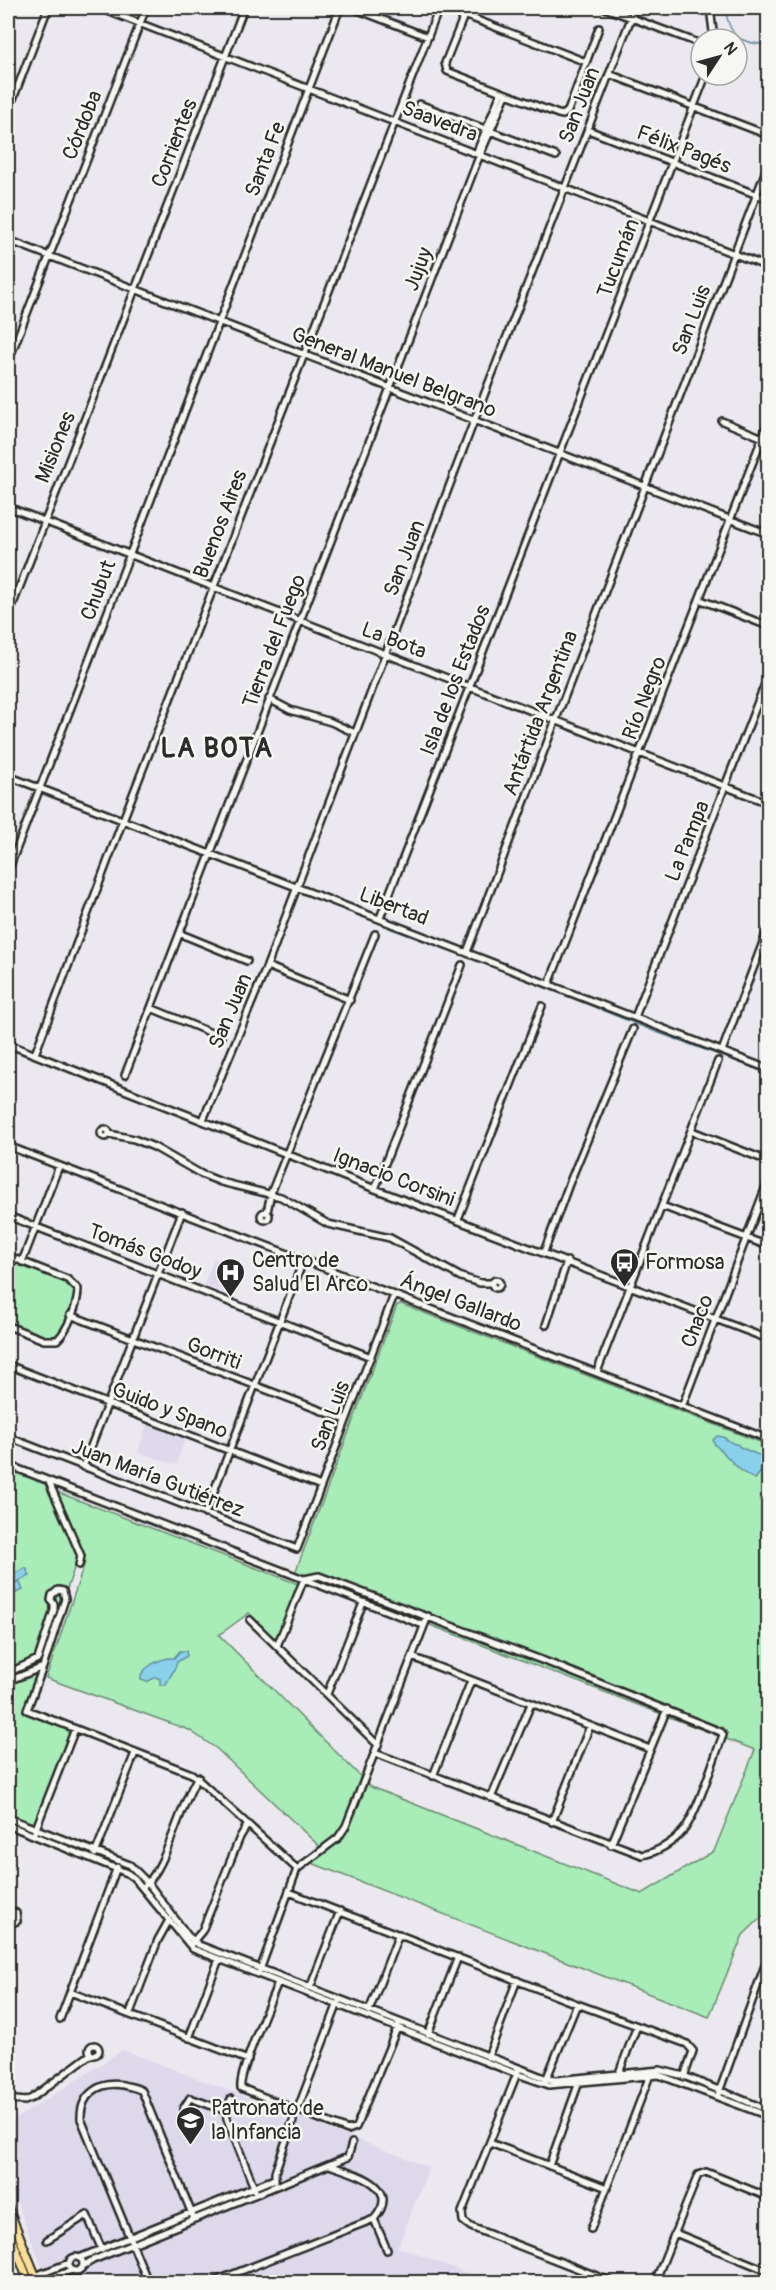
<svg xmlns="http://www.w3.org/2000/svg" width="776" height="2290" viewBox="0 0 776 2290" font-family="Pangolin,sans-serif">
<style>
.built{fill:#ded8eb}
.green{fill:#a8ecb7;stroke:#6a8c71;stroke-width:1.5}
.water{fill:#89d0eb;stroke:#638e9e;stroke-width:1.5}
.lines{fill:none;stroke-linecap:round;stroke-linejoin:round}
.stream{stroke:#638e9e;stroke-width:1.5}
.minor-casing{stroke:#2b2b2b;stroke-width:10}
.major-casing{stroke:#2b2b2b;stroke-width:11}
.minor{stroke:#f6f6f2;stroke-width:5}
.major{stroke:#fbdf96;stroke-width:7}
.labels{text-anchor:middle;stroke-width:5;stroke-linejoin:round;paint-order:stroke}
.street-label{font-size:21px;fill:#2b2b2b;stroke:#f6f6f2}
.poi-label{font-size:21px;fill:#2b2b2b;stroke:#f6f6f2;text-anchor:start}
.district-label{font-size:27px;font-weight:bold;letter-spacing:1.5px;fill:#2b2b2b;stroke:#f6f6f2}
</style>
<rect width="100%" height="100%" fill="#ebe8ef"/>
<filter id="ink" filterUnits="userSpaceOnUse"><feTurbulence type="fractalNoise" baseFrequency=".0167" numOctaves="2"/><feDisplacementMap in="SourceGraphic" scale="12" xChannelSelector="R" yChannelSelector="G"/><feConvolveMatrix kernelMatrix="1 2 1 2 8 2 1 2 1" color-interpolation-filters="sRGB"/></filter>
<g filter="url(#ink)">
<path class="built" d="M 214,1259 L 234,1267 L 225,1293 L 204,1284 Z
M 147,1425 L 185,1439 L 176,1465 L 138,1452 Z
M 123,2050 L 429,2167 L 398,2247 L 491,2282 L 48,2282 L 8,2180 L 8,2124 Z"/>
<path class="green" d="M 8,1258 L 66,1281 C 70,1284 75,1286 75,1292 C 76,1300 61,1333 55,1338 L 46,1338 L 8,1323 Z
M 401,1304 L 768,1445 L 768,1911 L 743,1935 L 709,2017 L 304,1860 L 320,1847 L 217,1749 L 189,1730 L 46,1678 L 85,1562 L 57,1492 L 298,1584 L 279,1636 L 273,1637 L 249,1613 L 219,1635 L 371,1787 L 642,1894 L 714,1851 L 755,1750 L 295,1573 L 397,1305 Z
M 8,1469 L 48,1485 L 78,1557 L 25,1711 L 72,1729 L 34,1825 L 8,1814 Z"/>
<path class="water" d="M 717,1436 L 723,1437 L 734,1444 L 737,1444 L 740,1447 L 761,1456 L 763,1469 L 755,1479 C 739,1473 728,1456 715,1445 L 713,1440 Z
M 26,1568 L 30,1576 L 15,1583 L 20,1583 L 23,1590 L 16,1593 L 9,1576 Z
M 180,1651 L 186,1651 L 187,1656 L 177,1662 C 175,1671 169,1677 166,1685 L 160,1685 L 160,1679 L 156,1677 L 147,1682 L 141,1680 L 141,1675 C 147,1665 162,1657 174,1658 Z"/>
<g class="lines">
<path class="stream" d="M 725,8 C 730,38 738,42 768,45
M 389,928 L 512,974 L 656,1032 L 768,1073"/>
<defs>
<path id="minor" d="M 100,8 L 768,267
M 353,8 L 428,37
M 467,8 L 445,63 L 447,71 L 558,114 L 563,115 L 568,111 L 599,28
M 605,8 L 701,44
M 710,8 L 714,39
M 464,15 L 586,62
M 609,74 L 768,135
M 419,104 L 556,156
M 8,112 L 48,8
M 588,130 L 768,199
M 476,154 L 501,93
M 8,240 L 768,534
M 8,362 L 146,8
M 722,421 L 763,438
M 8,507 L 768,803
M 701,600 L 768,626
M 8,617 L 244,8
M 269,699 L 290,710 L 331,722 L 355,733
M 8,776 L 768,1069
M 8,871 L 340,8
M 380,918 L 706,75
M 181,934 L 247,961
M 467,952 L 768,165
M 267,966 L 350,1000
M 549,984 L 768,423
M 151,1008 L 221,1037
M 635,1017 L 768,676
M 8,1044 L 375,1189 L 768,1339
M 722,1051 L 768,929
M 35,1054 L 123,820 L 439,8
M 125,1075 L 477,162 L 506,95
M 203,1120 L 267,966 L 474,421 L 635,8
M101 1133a4 4 0 1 1 8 0a4 4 0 1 1-8 0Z
M 692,1131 L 768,1161
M 109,1134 L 134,1139 L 154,1147 L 201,1174 L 221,1182 L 281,1197 L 328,1224 L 390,1238 L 461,1277 L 480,1283 L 492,1283
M 8,1146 L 768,1439
M 375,1189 L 462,965
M 662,1206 L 768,1246
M261 1216a4 4 0 1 1 8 0a4 4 0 1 1-8 0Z
M 267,1212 L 271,1193 L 375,934
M 8,1216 L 371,1357
M 458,1219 L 542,1006
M 544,1252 L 569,1184 L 633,1029
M 8,1256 L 67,1279 L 78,1289 C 78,1304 68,1330 57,1340 L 44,1340 L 8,1326
M 22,1262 L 59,1166
M492 1284a4 4 0 1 1 8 0a4 4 0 1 1-8 0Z
M 70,1315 L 346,1420
M 546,1325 L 567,1261
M 8,1365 L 321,1486
M 597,1372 L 718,1061
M 683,1404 L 768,1181
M 8,1437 L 297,1549 L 394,1295
M 8,1465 L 423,1625
M 83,1467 L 182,1212
M 49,1482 L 81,1556 L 79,1565
M 205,1514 L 304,1259
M 250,1620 L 378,1745
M 277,1646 L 304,1579 L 319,1576 L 552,1664 L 721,1732 L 723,1735 C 714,1758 697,1814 683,1831 C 674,1842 656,1853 642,1855 L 375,1753
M 412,1657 L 650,1749
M 43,1667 L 27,1710 L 192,1774 L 297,1869
M 8,1673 L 38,1659 L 54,1610 L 54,1604 L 51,1600 L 52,1595 L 58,1590 L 63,1591 L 65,1599 L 43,1667 L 8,1681
M 327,1694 L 363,1603
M 433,1776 L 471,1681
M 491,1798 L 531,1704
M 8,1818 L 130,1865 L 148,1883 L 188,1936 L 199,1945 L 519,2068 L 547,2079 L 556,2080 L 660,2070 L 684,2076 L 768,2110
M 552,1822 L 590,1726
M 8,1825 L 127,1873 L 134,1878 L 193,1949 L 517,2074 L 549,2085 L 659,2075 L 768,2116
M 35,1831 L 75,1729
M 611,1845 L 667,1709
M 95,1854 L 135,1753
M 145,1885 C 166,1869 180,1804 198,1777
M 289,1892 L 577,2004 L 687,2044 L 693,2051 L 684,2077
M 8,1909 L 16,1913 L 17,1921 L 8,1925
M 191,1944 L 202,1931 L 240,1837 L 248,1824
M 260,1970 L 297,1869 L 338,1838 L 346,1826 L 428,1616
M 278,1982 C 271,2001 238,2073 241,2088 L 348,2130 L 356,2127 L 398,2026
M 310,1988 L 340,1911
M 70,1992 L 248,2060
M 369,2011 L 399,1934
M 130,2013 L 158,1940 L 168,1922
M 60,2019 L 117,1867
M 428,2034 L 458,1957
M 189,2038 L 219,1959
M89 2050a5 5 0 1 1 10 0a5 5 0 1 1-10 0Z
M 488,2057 L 517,1980
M 518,2071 L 462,2212 L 463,2221 L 471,2227 L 612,2282
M 619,2073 L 637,2026
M 546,2080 L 577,2004
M 718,2095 L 768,1957
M 8,2099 L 25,2101 L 32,2098 L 91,2054
M 231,2099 L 226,2111 L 227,2119 L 255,2190
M 183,2109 L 190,2098 L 226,2111
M 297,2111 L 338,2003
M 490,2143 L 607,2188
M 549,2166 L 579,2082
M 275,2181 L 275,2172 L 293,2121
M 374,2219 L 387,2250
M 591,2229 L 650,2075
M 675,2233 L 768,2271
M 47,2240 L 87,2215 L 102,2250
M69 2264a7 7 0 1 1 14 0a7 7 0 1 1-14 0Z
M 79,2258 L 274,2179
M 83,2266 L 93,2260 L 348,2157 L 352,2143
M 35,2276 L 69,2263
M 40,2282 L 72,2270
M 148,2282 L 81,2119 C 80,2094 100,2081 123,2085 C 130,2087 136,2087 142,2091 L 194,2219
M 213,2282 L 374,2219 C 404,2185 352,2173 329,2165
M 655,2282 L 698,2175 L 706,2172 L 768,2197"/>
<path id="major" d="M 8,2208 L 38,2282
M 8,2229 L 29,2282"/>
</defs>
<use href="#minor" class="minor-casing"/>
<use href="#major" class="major-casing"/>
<use href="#minor" class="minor"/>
<use href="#major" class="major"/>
</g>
</g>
<defs>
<symbol id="bus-pin" viewBox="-11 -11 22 30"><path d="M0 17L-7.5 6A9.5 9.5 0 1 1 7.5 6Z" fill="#2b2b2b" stroke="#f6f6f2"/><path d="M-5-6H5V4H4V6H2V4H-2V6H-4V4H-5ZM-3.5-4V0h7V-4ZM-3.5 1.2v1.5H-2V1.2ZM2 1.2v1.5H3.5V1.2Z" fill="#fff"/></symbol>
<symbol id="hospital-pin" viewBox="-11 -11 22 30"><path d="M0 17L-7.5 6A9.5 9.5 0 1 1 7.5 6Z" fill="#2b2b2b" stroke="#f6f6f2"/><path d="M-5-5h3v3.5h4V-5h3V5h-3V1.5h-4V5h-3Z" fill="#fff"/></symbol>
<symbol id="school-pin" viewBox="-11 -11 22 30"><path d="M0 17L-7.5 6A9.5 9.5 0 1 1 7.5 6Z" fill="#2b2b2b" stroke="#f6f6f2"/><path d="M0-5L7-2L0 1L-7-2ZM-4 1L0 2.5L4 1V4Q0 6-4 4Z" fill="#fff"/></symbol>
</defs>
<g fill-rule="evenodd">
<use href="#bus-pin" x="608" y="1246" width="33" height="45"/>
<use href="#hospital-pin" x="214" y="1256" width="33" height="45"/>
<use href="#school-pin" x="174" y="2104" width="33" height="45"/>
</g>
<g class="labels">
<g class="street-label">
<text transform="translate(579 105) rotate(-69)" y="7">San Juan</text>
<text transform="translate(440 121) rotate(21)" y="7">Saavedra</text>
<text transform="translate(82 125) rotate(-68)" y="7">Córdoba</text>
<text transform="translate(174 143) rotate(-69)" y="7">Corrientes</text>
<text transform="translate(684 149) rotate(21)" y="7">Félix Pagés</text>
<text transform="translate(265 159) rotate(-69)" y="7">Santa Fe</text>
<text transform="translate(618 258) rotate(-69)" y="7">Tucumán</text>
<text transform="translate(418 269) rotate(-69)" y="7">Jujuy</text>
<text transform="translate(691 320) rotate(-69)" y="7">San Luis</text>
<text transform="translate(394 372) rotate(21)" y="7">General Manuel Belgrano</text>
<text transform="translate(55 447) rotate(-68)" y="7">Misiones</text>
<text transform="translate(220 524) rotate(-69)" y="7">Buenos Aires</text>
<text transform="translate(404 558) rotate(-69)" y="7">San Juan</text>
<text transform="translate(98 590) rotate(-69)" y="7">Chubut</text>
<text transform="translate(394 640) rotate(21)" y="7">La Bota</text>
<text transform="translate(274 641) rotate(-69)" y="7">Tierra del Fuego</text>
<text transform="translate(455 680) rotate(-69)" y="7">Isla de los Estados</text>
<text transform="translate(644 698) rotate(-69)" y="7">Río Negro</text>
<text transform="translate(540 713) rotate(-69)" y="7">Antártida Argentina</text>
<text transform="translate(687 841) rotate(-68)" y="7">La Pampa</text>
<text transform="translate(394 906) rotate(21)" y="7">Libertad</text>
<text transform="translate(230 1011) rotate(-67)" y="7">San Juan</text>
<text transform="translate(394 1177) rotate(21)" y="7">Ignacio Corsini</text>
<text transform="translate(145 1251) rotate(21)" y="7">Tomás Godoy</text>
<text transform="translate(461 1302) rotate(21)" y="7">Ángel Gallardo</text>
<text transform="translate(697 1321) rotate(-69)" y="7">Chaco</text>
<text transform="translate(214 1353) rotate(21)" y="7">Gorriti</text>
<text transform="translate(170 1410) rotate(21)" y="7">Guido y Spano</text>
<text transform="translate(330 1416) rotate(-69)" y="7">San Luis</text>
<text transform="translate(158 1478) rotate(21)" y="7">Juan María Gutiérrez</text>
</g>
<g class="poi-label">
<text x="252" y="1267">Centro de<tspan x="252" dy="24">Salud El Arco</tspan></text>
<text x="645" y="1269">Formosa</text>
<text x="211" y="2115">Patronato de<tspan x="211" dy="24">la Infancia</tspan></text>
</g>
<g class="district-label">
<text x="217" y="757">LA BOTA</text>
</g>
</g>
<rect width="776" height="2290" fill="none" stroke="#f6f6f2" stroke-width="30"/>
<rect x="15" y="15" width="746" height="2260" fill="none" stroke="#2b2b2b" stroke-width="2" filter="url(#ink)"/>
<g transform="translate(719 57) rotate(54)"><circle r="28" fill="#f6f6f2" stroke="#a5a5a2" stroke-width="1.5"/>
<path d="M0-4.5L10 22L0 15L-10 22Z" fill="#2b2b2b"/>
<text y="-9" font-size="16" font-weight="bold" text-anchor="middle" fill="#2b2b2b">N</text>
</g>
</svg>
